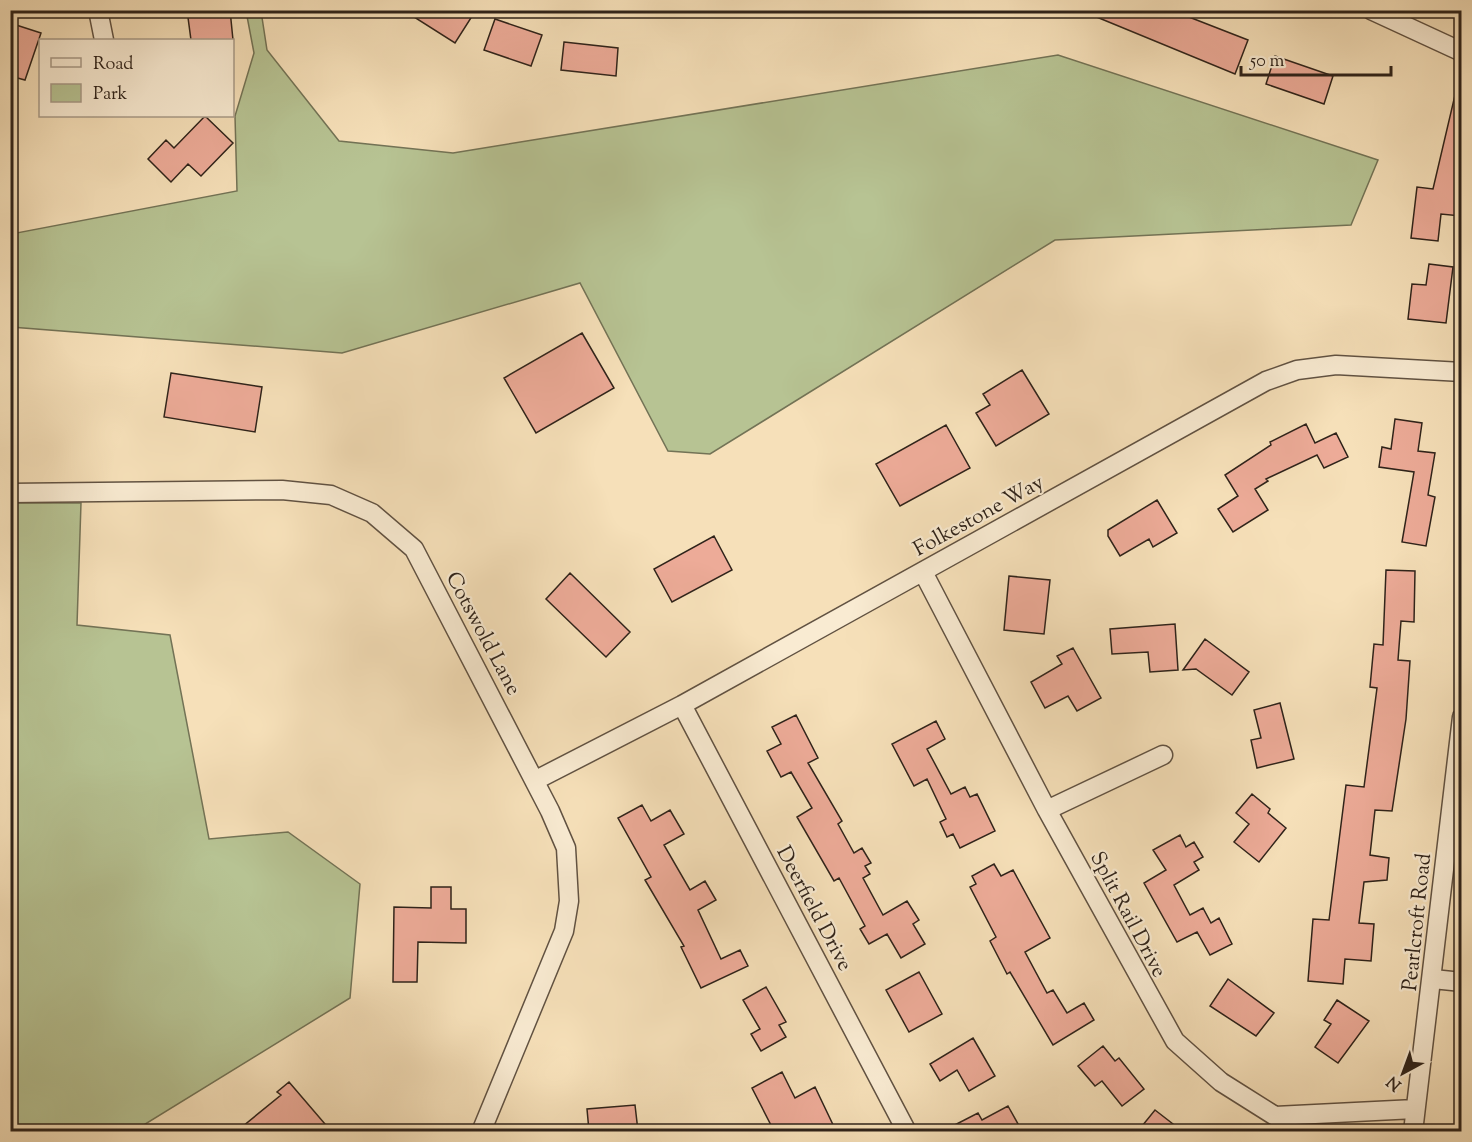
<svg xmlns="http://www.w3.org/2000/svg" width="1472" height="1142" viewBox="0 0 1472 1142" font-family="'Sorts Mill Goudy',serif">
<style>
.green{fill:#b7c393;stroke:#737356;stroke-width:1.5}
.building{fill:#edab98;stroke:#2f231a;stroke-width:1.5}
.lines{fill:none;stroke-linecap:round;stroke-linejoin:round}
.street-casing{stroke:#615242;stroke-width:21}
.street{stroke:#f9ebd2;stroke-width:18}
.labels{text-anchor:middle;stroke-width:4.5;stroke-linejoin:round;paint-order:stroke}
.street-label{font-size:21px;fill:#2f231a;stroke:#f9ebd2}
</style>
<rect width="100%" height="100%" fill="#f6e0b9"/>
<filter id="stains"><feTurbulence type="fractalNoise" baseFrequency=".00333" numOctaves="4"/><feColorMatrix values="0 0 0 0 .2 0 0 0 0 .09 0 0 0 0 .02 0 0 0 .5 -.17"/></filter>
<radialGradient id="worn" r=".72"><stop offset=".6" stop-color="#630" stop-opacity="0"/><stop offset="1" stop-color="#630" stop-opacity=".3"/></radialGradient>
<path class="green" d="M 246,11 L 261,11 L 267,50 L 339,141 L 453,153 L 1058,55 L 1378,160 L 1351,225 L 1055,240 L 710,454 L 668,451 L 580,283 L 342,353 L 11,327 L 11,234 L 237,191 L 235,116 L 254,53 Z
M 11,503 L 81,503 L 77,625 L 170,635 L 209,839 L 288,832 L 360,884 L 350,998 L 134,1131 L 11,1131 Z"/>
<path class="building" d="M 187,10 L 230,10 L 233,40 L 191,40 Z
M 403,10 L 476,10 L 455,43 Z
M 1171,10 L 1248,40 L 1235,74 L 1082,11 Z
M 495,19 L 542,35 L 531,66 L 484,50 Z
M 10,23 L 41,33 L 25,80 L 10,76 Z
M 564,42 L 618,48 L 616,76 L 561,70 Z
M 1275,56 L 1333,76 L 1324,104 L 1266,84 Z
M 1455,95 L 1461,96 L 1461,216 L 1441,214 L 1438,241 L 1411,238 L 1417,187 L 1433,189 Z
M 205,116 L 233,143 L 201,176 L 188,164 L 171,182 L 148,159 L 166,140 L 174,148 Z
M 1429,264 L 1453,267 L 1446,323 L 1408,319 L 1412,284 L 1426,285 Z
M 582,333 L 614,388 L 536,433 L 504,378 Z
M 1022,370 L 1049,414 L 996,446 L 976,413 L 990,405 L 983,394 Z
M 171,373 L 262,387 L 255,432 L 164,417 Z
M 1395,419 L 1422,423 L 1418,451 L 1435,453 L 1428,495 L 1435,497 L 1426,546 L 1402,542 L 1414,472 L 1379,467 L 1382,447 L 1391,449 Z
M 1306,424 L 1315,443 L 1336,433 L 1348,457 L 1324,468 L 1317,455 L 1266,479 L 1268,481 L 1255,489 L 1268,510 L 1233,532 L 1218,509 L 1238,496 L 1225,475 L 1271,445 L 1270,442 Z
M 946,425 L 970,468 L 900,506 L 876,464 Z
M 1157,500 L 1177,533 L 1153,547 L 1149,539 L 1120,556 L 1108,536 L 1108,530 Z
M 714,536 L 732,570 L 672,602 L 654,569 Z
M 1386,570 L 1415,571 L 1414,622 L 1401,621 L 1398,660 L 1410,661 L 1406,719 L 1392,811 L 1375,810 L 1370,855 L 1389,858 L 1387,880 L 1364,882 L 1359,923 L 1374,924 L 1371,961 L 1345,959 L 1343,984 L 1308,981 L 1313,919 L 1329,920 L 1346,785 L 1364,787 L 1377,688 L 1370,687 L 1374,644 L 1383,645 Z
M 570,573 L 630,632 L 606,657 L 546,599 Z
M 1009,576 L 1050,580 L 1044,634 L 1004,630 Z
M 1175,624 L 1178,670 L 1150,672 L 1148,652 L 1112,654 L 1110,629 Z
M 1205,639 L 1249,672 L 1232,695 L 1196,669 L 1183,670 Z
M 1073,648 L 1101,698 L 1077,711 L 1068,696 L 1045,708 L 1031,682 L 1062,664 L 1057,656 Z
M 1280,703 L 1294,759 L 1257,768 L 1251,740 L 1261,738 L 1254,710 Z
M 796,715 L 818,758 L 808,763 L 842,821 L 838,824 L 854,853 L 862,848 L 871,863 L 865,866 L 870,874 L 863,878 L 883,915 L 907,901 L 919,920 L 913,924 L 925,944 L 901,958 L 887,934 L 869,944 L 860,929 L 865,926 L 839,878 L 834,881 L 797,817 L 812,808 L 791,772 L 781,777 L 767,751 L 781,744 L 772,727 Z
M 936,721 L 945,739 L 927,749 L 951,794 L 965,787 L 970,797 L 977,794 L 995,831 L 960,848 L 953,834 L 947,837 L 940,822 L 946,819 L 927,779 L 914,786 L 892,744 Z
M 1252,794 L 1270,809 L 1268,813 L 1286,828 L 1259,862 L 1234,842 L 1249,824 L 1236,813 Z
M 642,805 L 651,821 L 670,810 L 684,834 L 664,845 L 690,890 L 705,881 L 716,900 L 698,910 L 721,959 L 740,950 L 748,966 L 701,988 L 681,947 L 684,946 L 645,880 L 651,877 L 618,818 Z
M 1180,835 L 1186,847 L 1194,842 L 1203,857 L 1194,862 L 1199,870 L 1174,885 L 1190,915 L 1203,908 L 1211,923 L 1219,918 L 1232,944 L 1210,955 L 1197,932 L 1177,942 L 1144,883 L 1166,870 L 1153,850 Z
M 994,864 L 1001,876 L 1013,870 L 1050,938 L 1025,952 L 1047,993 L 1053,990 L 1067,1013 L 1084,1003 L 1094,1020 L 1053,1045 L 1010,972 L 1007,974 L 990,941 L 996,937 L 970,887 L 976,884 L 972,876 Z
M 431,887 L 451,887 L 451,909 L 466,909 L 466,943 L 418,942 L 417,982 L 393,982 L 394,907 L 431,908 Z
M 919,972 L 942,1014 L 909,1032 L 886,990 Z
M 1228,979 L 1274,1013 L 1256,1036 L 1210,1006 Z
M 766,987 L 786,1022 L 779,1025 L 786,1037 L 761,1051 L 751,1034 L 760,1029 L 743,1000 Z
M 1337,1000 L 1369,1021 L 1338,1063 L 1315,1047 L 1331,1024 L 1324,1020 Z
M 973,1038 L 995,1076 L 969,1091 L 957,1070 L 940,1081 L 930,1064 Z
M 1103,1046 L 1115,1061 L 1119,1058 L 1144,1089 L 1122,1106 L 1102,1081 L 1095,1086 L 1078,1066 Z
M 782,1072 L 795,1098 L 815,1087 L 836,1131 L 774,1131 L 752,1088 Z
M 289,1082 L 331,1131 L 299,1131 L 294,1125 L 286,1131 L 237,1131 L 281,1095 L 277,1092 Z
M 635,1105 L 638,1131 L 589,1131 L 587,1109 Z
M 1008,1106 L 1022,1131 L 943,1131 L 978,1113 L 982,1120 Z
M 1155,1110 L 1182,1131 L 1138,1131 Z"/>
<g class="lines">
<defs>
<path id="street" d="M 98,10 L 104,40
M 1371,10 L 1462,52
M 10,493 L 282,490 L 331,495 L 372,513 L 414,549 L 550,811 L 566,848 L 569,901 L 564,931 L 481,1132
M 923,572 L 1047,810 L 1175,1041 L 1221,1082 L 1275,1116 L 1415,1109
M 682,705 L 907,1132
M 536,780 L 682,705 L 1266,381 L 1297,370 L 1336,365 L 1462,372
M 1047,810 L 1163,755
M 1433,979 L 1462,982
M 1413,1132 L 1462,717"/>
</defs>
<use href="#street" class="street-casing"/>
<use href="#street" class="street"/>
</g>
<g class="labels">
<g class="street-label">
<text transform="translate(978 515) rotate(-29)" y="7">Folkestone Way</text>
<text transform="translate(484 633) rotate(62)" y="7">Cotswold Lane</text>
<text transform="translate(815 908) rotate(62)" y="7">Deerfield Drive</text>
<text transform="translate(1129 914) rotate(62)" y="7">Split Rail Drive</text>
<text transform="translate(1416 922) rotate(-84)" y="7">Pearlcroft Road</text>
</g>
</g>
<rect width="1472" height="1142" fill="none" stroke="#f6e0b9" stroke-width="36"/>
<rect x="12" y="12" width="1448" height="1118" fill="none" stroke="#2f231a" stroke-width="3"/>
<rect x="18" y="18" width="1436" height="1106" fill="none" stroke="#2f231a" stroke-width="1.5"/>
<rect x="39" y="39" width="195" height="78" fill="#f9ebd2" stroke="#a89b88" stroke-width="1.5"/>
<rect x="51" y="58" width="30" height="9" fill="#f9ebd2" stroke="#a89b88" stroke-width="1.5"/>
<text x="93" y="69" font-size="18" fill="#2f231a">Road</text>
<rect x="51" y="84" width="30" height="18" fill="#b7c393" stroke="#a89b88" stroke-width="1.5"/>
<text x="93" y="99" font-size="18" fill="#2f231a">Park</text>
<g transform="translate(1403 1073) rotate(221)" stroke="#f9ebd2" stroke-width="4.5" paint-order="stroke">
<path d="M0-4.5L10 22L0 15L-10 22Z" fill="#2f231a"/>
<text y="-9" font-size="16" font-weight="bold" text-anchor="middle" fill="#2f231a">N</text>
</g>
<path d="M1241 66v9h150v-9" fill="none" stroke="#2f231a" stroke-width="3"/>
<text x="1250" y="66" font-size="18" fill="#2f231a" stroke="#f9ebd2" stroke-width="4.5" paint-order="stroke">50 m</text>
<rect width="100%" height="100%" filter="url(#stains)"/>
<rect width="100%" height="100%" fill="url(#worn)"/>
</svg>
